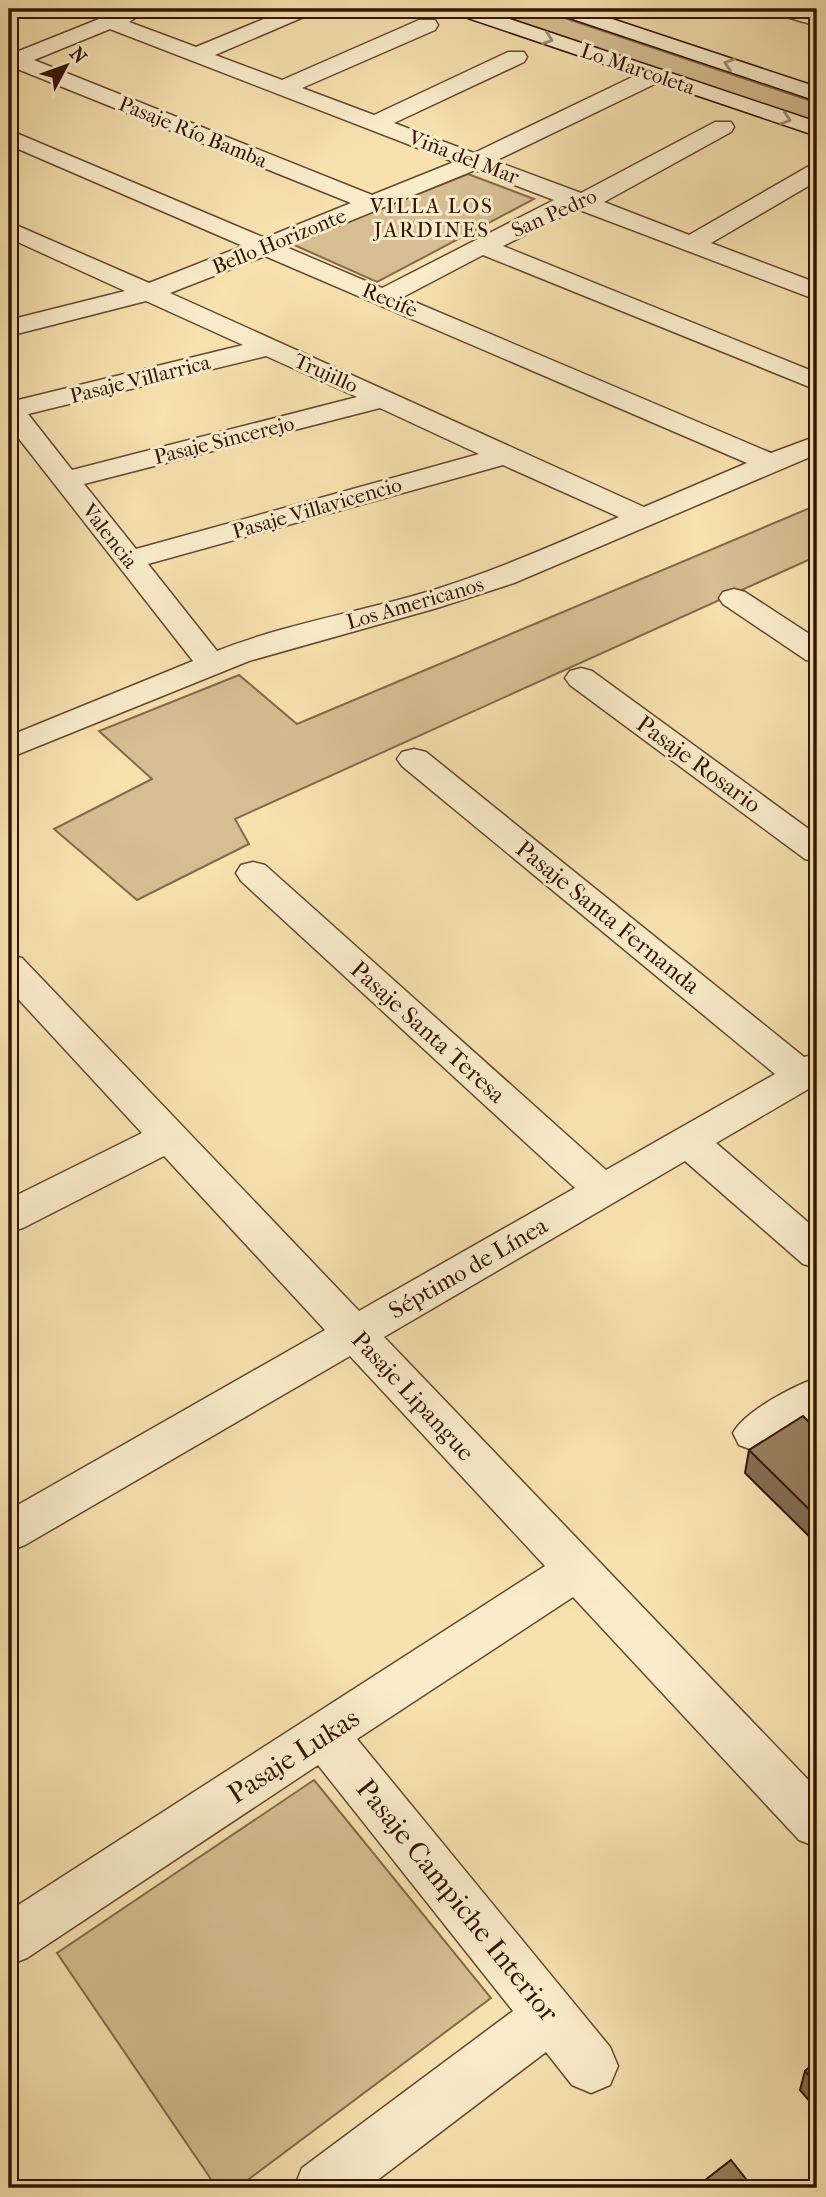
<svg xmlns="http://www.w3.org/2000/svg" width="826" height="2197" viewBox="0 0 826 2197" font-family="'IM FELL French Canon',serif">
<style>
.green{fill:#d6be92;stroke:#846a4b;stroke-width:2}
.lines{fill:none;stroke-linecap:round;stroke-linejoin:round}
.minor-casing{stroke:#63482f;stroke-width:3}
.secondary-casing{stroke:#321504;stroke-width:3}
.minor{fill:#faeccb;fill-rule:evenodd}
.secondary{fill:#faeccb;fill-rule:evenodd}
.wall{fill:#836d50;stroke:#321504;stroke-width:2}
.building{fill:#987f5d;stroke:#321504;stroke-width:2}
.oneway{stroke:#a08b71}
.labels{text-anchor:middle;stroke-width:6;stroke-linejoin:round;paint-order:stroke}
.far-street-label{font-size:21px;fill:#321504;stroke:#faeccb}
.far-neighbourhood-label{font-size:21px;letter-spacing:2px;fill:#321504;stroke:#faeccb}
.street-label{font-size:24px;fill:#321504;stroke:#faeccb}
.near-street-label{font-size:28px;fill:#321504;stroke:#faeccb}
</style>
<rect width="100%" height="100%" fill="#f7e1af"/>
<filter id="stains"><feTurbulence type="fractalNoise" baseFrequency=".00286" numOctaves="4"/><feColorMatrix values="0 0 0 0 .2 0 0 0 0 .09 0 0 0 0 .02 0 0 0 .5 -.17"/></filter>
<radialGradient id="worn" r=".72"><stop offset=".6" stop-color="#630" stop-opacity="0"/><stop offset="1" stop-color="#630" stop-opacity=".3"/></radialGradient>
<path class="green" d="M 476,9 L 538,9 L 817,103 L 817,124 Z
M 468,174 L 534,199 L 377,282 L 292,244 Z
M 817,505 L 817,556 L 235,819 L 249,844 L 137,900 L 54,829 L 152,779 L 99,731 L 239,675 L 297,724 Z
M 314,1780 L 491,1998 L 237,2188 L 217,2188 L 57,1953 Z"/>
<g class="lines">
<defs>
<path id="minor" d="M 124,9 L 140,9 L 143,13 L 129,22 L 196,47 L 288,9 L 316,9 L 313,13 L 215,55 L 282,80 L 419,20 L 435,20 L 438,25 L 435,30 L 302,88 L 374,115 L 508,52 L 524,52 L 527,57 L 524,62 L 394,123 L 474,153 L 647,70 L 663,70 L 666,75 L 663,80 L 495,161 L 581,193 L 715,122 L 731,122 L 734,127 L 731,132 L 604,202 L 689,235 L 809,166 L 817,164 L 817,181 L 711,243 L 817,283 L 817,300 L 577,209 L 503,246 L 817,373 L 817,390 L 483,255 L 403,297 L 771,453 L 817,436 L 817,454 L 514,583 L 437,608 L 249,661 L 9,758 L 9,736 L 193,661 L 9,426 L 9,400 L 14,401 L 243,345 L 146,301 L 9,336 L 9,320 L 125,291 L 9,238 L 9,222 L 149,283 L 243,246 L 9,145 L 9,130 L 265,238 L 351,203 L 15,68 L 9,70 L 9,55 ZM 110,29 L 454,162 L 372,195 L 34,60 ZM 475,170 L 554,200 L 382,288 L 286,247 ZM 265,256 L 747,463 L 644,507 L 170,293 ZM 266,356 L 357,397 L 72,470 L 28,414 ZM 380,408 L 479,454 L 136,549 L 84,484 ZM 503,465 L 619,517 C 551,546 484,576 413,596 C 348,614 280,626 217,651 L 148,564 Z
M 769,9 L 802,9 L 817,13 L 817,26 L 773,13 Z
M 734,589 L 745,592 L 817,639 L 817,662 L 806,660 L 723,604 L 719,598 L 723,592 Z
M 581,668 L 592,671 L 817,835 L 817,862 L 805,859 L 570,685 L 565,678 L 570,671 Z
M 414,749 L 426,752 L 804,1057 L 817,1054 L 817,1084 L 716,1143 L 817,1230 L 817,1268 L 803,1264 L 685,1161 L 384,1337 L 817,1789 L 817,1847 L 799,1840 L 573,1597 L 357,1739 L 610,2047 L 618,2066 L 610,2085 L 591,2093 L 572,2085 L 546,2052 L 367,2188 L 294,2188 L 302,2168 L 513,2011 L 318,1765 L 27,1958 L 9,1965 L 9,1911 L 545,1566 L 350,1356 L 25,1545 L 9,1551 L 9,1510 L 325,1330 L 164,1156 L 23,1228 L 9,1232 L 9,1199 L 142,1133 L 9,989 L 9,955 L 22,958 L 359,1311 L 575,1188 L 241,881 L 236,873 L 241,865 L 253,862 L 265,865 L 606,1170 L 775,1074 L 402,766 L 397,759 L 402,752 Z
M 817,1378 L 817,1416 L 771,1445 L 755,1451 L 739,1445 L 733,1433 C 745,1411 793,1386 817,1378 Z"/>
<path id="secondary" d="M 449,9 L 480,9 L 817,122 L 817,136 L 453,13 Z
M 551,9 L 582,9 L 817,87 L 817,101 L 555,13 Z"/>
</defs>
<use href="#minor" class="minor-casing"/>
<use href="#secondary" class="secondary-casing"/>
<use href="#minor" class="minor"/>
<use href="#secondary" class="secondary"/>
</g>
<path class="wall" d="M 817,1430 L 817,1544 L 745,1473 L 749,1450 Z
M 817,2061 L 817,2110 L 800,2090 L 805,2071 Z"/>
<path class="building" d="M 803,1416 L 817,1430 L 817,1517 L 749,1450 Z
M 817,2061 L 817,2085 L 805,2071 Z
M 731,2160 L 753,2188 L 695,2188 Z"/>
<defs><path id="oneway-chevron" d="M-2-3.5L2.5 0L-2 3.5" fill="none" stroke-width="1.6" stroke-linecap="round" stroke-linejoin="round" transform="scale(1.75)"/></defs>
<g class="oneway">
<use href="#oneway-chevron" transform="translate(548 39) rotate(19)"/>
<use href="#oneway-chevron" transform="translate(729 64) rotate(-162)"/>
<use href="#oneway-chevron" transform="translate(786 119) rotate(18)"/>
</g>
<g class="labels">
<g class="far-street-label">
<text transform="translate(638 69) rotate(19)" y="7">Lo Marcoleta</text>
<text transform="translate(193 132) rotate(22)" y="7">Pasaje Río Bamba</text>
<text transform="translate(464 157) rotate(21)" y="7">Viña del Mar</text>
<text transform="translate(554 213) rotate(-24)" y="7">San Pedro</text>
<text transform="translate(279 241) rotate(-22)" y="7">Bello Horizonte</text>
<text transform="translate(390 300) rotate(23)" y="7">Recife</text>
<text transform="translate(326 373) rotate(24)" y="7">Trujillo</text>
<text transform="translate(140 379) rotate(-14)" y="7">Pasaje Villarrica</text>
<text transform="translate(224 440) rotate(-14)" y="7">Pasaje Sincerejo</text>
<text transform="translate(317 508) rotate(-16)" y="7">Pasaje Villavicencio</text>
<text transform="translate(110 536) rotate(52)" y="7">Valencia</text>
<text transform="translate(415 603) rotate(-16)" y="7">Los Americanos</text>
</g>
<g class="far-neighbourhood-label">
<text x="432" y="213">VILLA LOS<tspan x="432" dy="24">JARDINES</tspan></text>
</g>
<g class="street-label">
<text transform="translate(699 764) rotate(36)" y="8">Pasaje Rosario</text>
<text transform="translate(608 917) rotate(39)" y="8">Pasaje Santa Fernanda</text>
<text transform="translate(428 1032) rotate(42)" y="8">Pasaje Santa Teresa</text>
<text transform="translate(468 1268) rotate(-30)" y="8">Séptimo de Línea</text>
<text transform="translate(413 1396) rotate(47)" y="8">Pasaje Lipangue</text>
</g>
<g class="near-street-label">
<text transform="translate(293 1755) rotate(-33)" y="10">Pasaje Lukas</text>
<text transform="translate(458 1900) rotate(51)" y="10">Pasaje Campiche Interior</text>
</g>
</g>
<rect width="826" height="2197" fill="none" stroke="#f7e1af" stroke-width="35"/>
<rect x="10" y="10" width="805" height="2176" fill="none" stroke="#321504" stroke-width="3.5"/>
<rect x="18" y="18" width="791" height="2162" fill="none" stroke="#321504" stroke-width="2"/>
<g transform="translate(66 66) rotate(49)" stroke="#faeccb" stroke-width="5" paint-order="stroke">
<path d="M0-5L12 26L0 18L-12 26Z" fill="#321504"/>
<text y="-10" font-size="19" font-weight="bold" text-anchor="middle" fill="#321504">N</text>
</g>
<rect width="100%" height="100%" filter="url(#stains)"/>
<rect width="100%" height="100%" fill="url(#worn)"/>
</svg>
